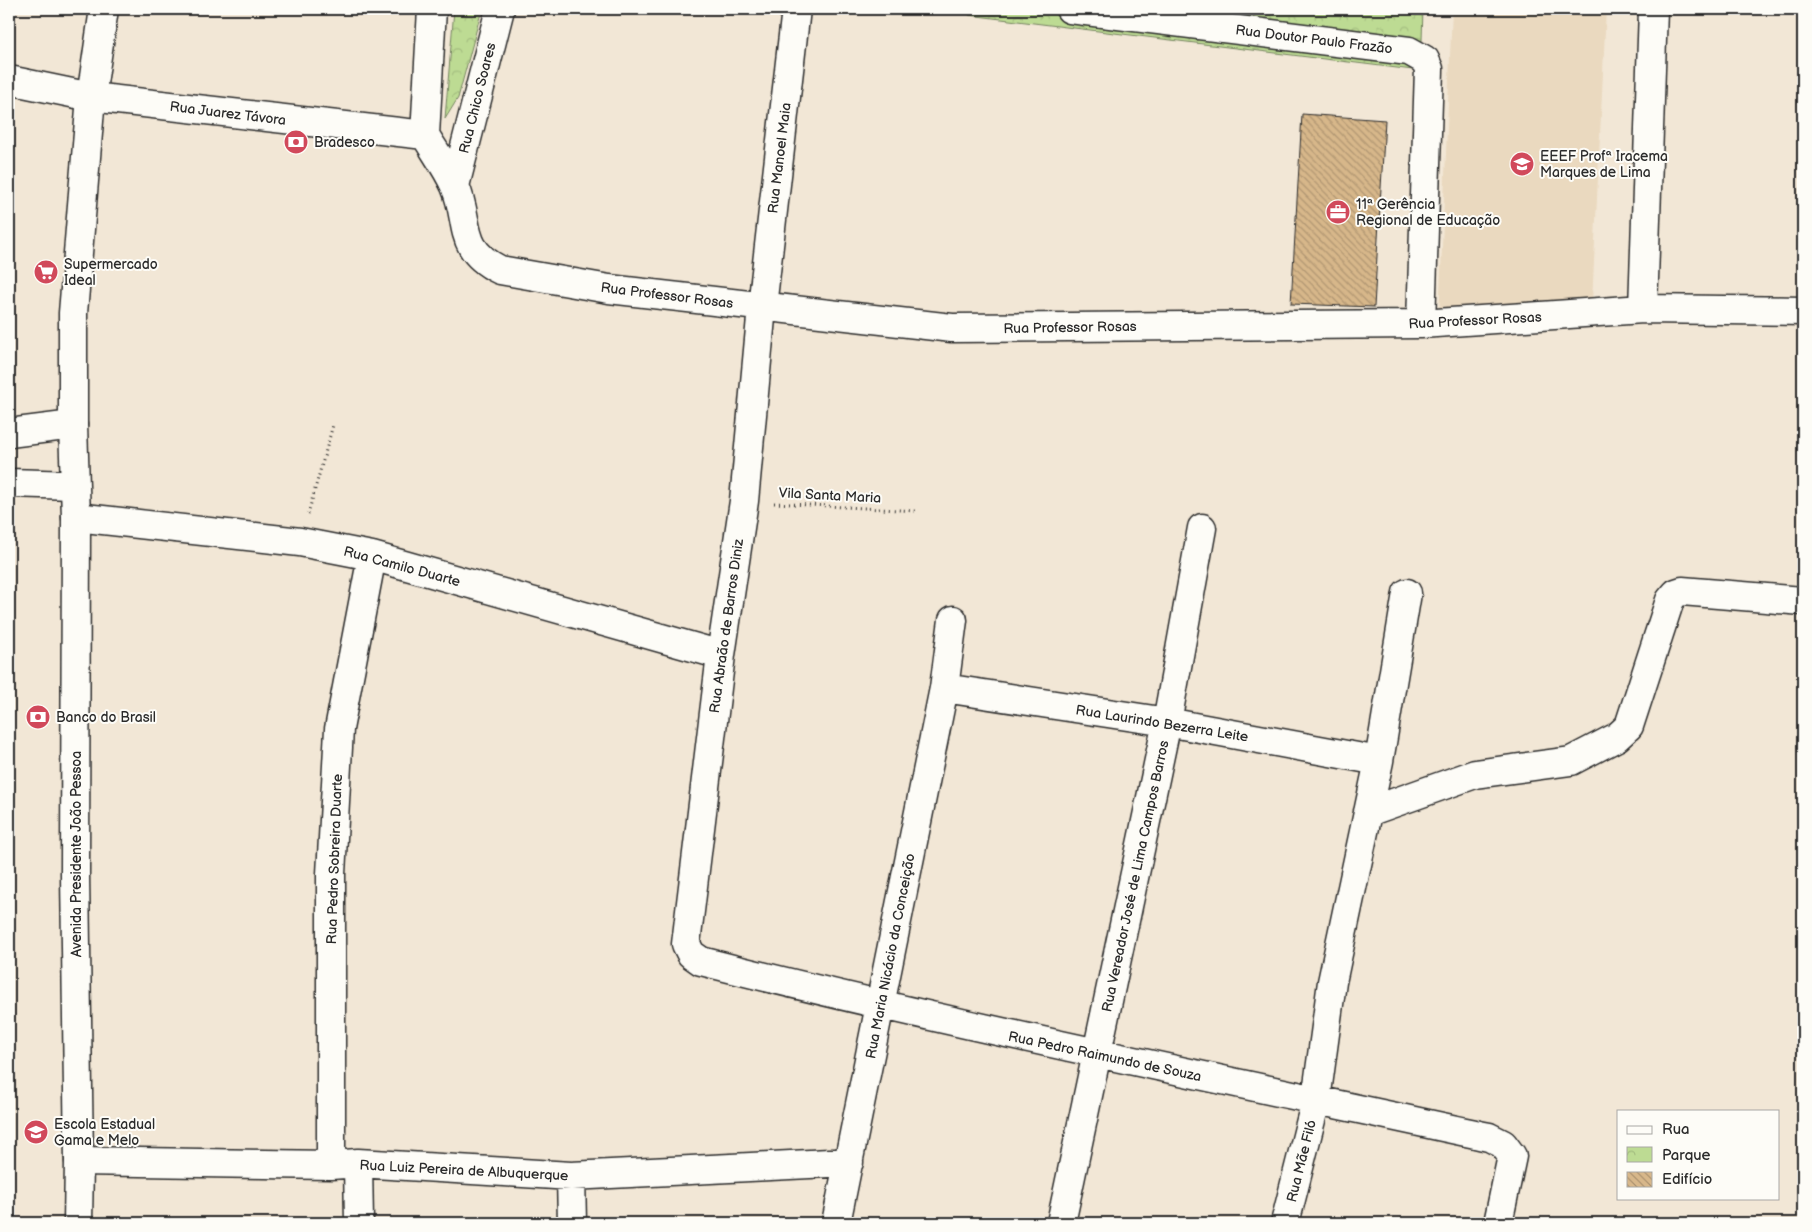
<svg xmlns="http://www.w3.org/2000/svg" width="1812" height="1232" viewBox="0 0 1812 1232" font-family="'Balsamiq Sans',sans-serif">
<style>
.built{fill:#ead9bf}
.park{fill:url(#park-crowns);stroke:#74835f}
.building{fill:url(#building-back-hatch);stroke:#2b2b2b}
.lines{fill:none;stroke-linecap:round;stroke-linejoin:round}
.minor-casing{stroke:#2b2b2b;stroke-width:31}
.major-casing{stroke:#2b2b2b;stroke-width:31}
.path{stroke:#2b2b2b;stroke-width:3;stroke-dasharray:1 4;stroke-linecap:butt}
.minor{stroke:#fdfcf7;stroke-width:28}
.major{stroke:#fdfcf7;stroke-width:28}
.labels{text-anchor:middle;stroke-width:4;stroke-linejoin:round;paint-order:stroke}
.street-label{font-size:14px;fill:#2b2b2b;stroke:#fdfcf7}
.poi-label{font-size:14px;fill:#2b2b2b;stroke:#fdfcf7;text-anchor:start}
</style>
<defs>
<pattern id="park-crowns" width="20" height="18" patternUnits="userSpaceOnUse" patternTransform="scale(1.25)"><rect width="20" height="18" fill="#bddb93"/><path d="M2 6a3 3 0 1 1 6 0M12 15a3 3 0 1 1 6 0" fill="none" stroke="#a3bc7f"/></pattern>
<pattern id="building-back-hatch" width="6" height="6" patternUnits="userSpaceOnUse" patternTransform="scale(1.25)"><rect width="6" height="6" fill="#d7b78a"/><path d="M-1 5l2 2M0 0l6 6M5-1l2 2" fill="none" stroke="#af9571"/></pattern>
</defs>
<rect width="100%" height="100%" fill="#f2e7d6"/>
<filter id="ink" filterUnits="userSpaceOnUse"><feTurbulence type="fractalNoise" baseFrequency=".02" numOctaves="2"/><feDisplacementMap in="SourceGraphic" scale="10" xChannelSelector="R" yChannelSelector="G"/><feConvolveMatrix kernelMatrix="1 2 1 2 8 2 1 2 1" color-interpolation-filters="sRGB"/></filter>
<g filter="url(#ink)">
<path class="built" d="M 1452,9 L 1606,9 L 1591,325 L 1439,319 Z"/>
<path class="park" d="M 454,9 L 482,9 L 458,98 L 445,119 Z
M 969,9 L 1423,9 L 1421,71 L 969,15 Z"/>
<path class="building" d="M 1302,114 L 1385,120 L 1374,307 L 1291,304 Z"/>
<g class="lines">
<defs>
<path id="minor" d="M 796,9 L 762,307 L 744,501 L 721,655 L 686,944 L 691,954 L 701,961 C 962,1027 1226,1080 1489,1137 L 1503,1144 L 1512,1156 L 1498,1223
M 1070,9 L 1409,51 L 1425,60 L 1429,69 L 1421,324
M 9,80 L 91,97 L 425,135
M 425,135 C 435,152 447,168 455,186 C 471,223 456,248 500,270 L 609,289 L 952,328 L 1421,324 L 1643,309 L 1803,311
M 425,135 L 432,9
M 455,186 L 500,9
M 1643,309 L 1653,9
M 9,433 L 73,425
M 9,483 L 74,485
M 76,517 L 300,542 L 372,556 L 721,655
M 944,688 L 1167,722 L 1379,761
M 1368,812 L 1475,774 L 1571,761 L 1617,737 L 1629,726 L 1670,600 L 1676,593 L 1682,591 L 1803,601
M 79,1161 L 331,1165 L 358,1163 L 571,1176 L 849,1162
M 358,1163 L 359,1223
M 331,1165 L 331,874 L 339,729 L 372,556
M 571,1176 L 572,1223
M 836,1223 L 944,688 L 953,620
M 1061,1223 L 1167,722 L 1202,528
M 1285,1223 L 1316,1100 L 1332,982 L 1379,761 L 1407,593"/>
<path id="major" d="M 78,1223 L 79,1161 L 75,875 L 76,517 L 73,425 L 73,313 L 91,97 L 104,9"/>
</defs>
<use href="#minor" class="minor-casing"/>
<use href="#major" class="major-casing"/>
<path class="path" d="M 774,503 L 916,511
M 308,514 L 333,425"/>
<use href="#minor" class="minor"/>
<use href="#major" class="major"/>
</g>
</g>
<defs>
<symbol id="bank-disc" viewBox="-11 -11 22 22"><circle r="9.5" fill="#d1495b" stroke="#fdfcf7"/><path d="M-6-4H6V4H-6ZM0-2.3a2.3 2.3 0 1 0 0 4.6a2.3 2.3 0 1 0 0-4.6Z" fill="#fff"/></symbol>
<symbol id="school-disc" viewBox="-11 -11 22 22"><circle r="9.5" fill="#d1495b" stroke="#fdfcf7"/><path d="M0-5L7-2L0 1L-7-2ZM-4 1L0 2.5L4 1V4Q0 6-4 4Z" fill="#fff"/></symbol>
<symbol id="office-disc" viewBox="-11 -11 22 22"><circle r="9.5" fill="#d1495b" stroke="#fdfcf7"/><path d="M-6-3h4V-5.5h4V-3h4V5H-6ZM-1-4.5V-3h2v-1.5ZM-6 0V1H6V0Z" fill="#fff"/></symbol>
<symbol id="supermarket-disc" viewBox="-11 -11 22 22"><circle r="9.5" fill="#d1495b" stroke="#fdfcf7"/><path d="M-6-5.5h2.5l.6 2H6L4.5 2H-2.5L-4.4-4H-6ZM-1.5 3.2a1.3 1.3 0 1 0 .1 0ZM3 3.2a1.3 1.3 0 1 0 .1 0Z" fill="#fff"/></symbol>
</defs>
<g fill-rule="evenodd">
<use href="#bank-disc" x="282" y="128" width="28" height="28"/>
<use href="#school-disc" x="1508" y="150" width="28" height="28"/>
<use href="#office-disc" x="1324" y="198" width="28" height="28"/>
<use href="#supermarket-disc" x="32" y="258" width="28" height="28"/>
<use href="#bank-disc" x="24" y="703" width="28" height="28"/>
<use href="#school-disc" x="22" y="1118" width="28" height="28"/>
</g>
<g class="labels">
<g class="street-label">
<text transform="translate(1314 39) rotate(7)" y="5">Rua Doutor Paulo Frazão</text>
<text transform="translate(477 98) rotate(-76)" y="5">Rua Chico Soares</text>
<text transform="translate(228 113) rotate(7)" y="5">Rua Juarez Távora</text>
<text transform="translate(779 158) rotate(-83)" y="5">Rua Manoel Maia</text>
<text transform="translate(667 295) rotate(7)" y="5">Rua Professor Rosas</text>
<text transform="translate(1475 320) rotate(-3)" y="5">Rua Professor Rosas</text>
<text transform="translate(1070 327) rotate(-1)" y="5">Rua Professor Rosas</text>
<text transform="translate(830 495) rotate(3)" y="5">Vila Santa Maria</text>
<text transform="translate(402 566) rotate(15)" y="5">Rua Camilo Duarte</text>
<text transform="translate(726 626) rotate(-82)" y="5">Rua Abraão de Barros Diniz</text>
<text transform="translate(1162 723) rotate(9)" y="5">Rua Laurindo Bezerra Leite</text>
<text transform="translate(76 854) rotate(-90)" y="5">Avenida Presidente João Pessoa</text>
<text transform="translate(334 859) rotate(-88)" y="5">Rua Pedro Sobreira Duarte</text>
<text transform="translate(1135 876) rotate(-78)" y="5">Rua Vereador José de Lima Campos Barros</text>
<text transform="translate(890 956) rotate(-79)" y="5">Rua Maria Nicácio da Conceição</text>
<text transform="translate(1105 1056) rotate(12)" y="5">Rua Pedro Raimundo de Souza</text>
<text transform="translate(1301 1161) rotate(-76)" y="5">Rua Mãe Filó</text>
<text transform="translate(464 1170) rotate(3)" y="5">Rua Luiz Pereira de Albuquerque</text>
</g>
<g class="poi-label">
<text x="314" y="147">Bradesco</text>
<text x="1540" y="161">EEEF Profª Iracema<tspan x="1540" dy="16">Marques de Lima</tspan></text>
<text x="1356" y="209">11ª Gerência<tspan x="1356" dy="16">Regional de Educação</tspan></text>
<text x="64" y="269">Supermercado<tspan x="64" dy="16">Ideal</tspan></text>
<text x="56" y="722">Banco do Brasil</text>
<text x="54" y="1129">Escola Estadual<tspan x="54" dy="16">Gama e Melo</tspan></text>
</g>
</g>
<rect width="1812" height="1232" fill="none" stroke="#fdfcf7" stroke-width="30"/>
<rect x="15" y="15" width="1782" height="1202" fill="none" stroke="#2b2b2b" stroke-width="2" filter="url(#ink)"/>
<rect x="1617" y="1110" width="162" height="90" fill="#fdfcf7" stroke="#a9a8a5"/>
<rect x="1627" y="1126" width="25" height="8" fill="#fdfcf7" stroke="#a9a8a5"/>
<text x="1662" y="1134" font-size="15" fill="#2b2b2b">Rua</text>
<rect x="1627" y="1147" width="25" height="15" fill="url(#park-crowns)" stroke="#a9a8a5"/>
<text x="1662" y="1160" font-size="15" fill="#2b2b2b">Parque</text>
<rect x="1627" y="1172" width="25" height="15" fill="url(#building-back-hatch)" stroke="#a9a8a5"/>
<text x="1662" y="1184" font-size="15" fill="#2b2b2b">Edifício</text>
</svg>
